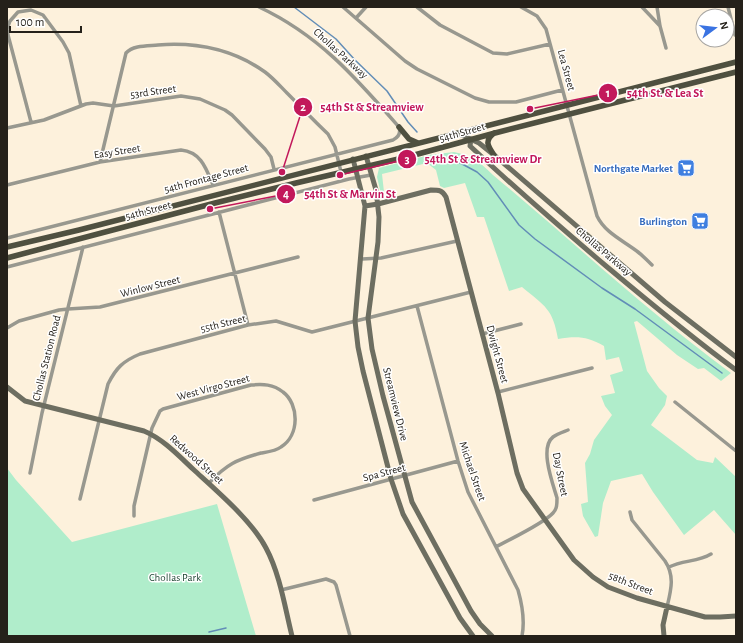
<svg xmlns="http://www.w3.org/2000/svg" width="743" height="643" viewBox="0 0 743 643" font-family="'Alegreya Sans',sans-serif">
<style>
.green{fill:#b0edcb}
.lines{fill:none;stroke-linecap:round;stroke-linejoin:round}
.stream{stroke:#628db7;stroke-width:1.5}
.street{stroke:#98988f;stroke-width:3.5}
.secondary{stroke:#6d6e61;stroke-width:5}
.primary{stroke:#4f5040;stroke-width:5.5}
.labels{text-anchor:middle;stroke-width:3;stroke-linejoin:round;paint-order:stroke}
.street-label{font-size:11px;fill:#25211a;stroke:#fff}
.shop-label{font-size:11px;font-weight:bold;fill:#366cbe;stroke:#fff;text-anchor:end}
.park-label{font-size:11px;fill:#204734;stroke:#fff}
.leader{fill:none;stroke:#c2185b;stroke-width:1.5}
.callout-dot{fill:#c2185b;stroke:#fff;stroke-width:1.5}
.mark-label{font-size:12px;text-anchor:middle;font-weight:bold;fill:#fff}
.callout-label{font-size:12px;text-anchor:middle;font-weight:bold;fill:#c2185b;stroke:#fff;stroke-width:3;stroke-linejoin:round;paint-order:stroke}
</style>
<rect width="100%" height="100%" fill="#fdf1dc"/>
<path class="green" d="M 454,152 C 472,156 480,162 493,175 C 572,241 648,312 731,373 L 721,381 L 704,368 L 698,369 L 677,355 L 637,321 L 634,322 L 647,371 L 659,388 L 667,396 L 665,405 L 651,425 L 697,460 L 713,463 L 715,457 L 736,477 L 736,535 L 714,510 L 684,535 L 653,492 L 642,474 L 611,481 L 603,503 L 598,536 L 595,537 L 583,516 L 581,504 L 588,502 L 585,463 L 590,454 L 594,440 L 612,415 L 605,406 L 601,396 L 615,393 L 610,375 L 623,371 L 619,357 L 606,360 L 604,346 C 587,336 576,336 558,339 C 553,309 545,306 522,287 L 509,291 L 484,217 L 477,217 L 465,183 L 444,188 L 440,186 L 436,170 L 427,163 L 382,174 L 384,192 L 381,194 L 377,177 L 379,168 L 429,155 Z
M 7,468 L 16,480 L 72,542 L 217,504 L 256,636 L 7,636 Z"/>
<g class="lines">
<path class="stream" d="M 294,7 L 336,39 L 355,60 L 387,91 L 408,122 L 417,132
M 451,158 L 477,172 L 488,182 L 519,225 L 535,239 L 602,288 L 635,309 L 722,373
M 209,632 L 226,628"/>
<path class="street" d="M 343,7 L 405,61 L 417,69 L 475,98 L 489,102 L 516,102 L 562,90
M 417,7 L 440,25 L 493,53 L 507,54 L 550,44
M 521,7 L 537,16 L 546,29 L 597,216 C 605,233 624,241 638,252 C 643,256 648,261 652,265
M 642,7 L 660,26
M 657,7 L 660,26 L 666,48
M 728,7 L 735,35
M 356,18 L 366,7
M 31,122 L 8,35 L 7,29 L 10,21 L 18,12 L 31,10 L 43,15 L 63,42 L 69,53 L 81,106
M 7,128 L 44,120 L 86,104 L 93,103 L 114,106 L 181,96 L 200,99 L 225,110 L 232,115 L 265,149 L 271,157 L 274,169
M 100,162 L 126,53 C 133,45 148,46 158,45 C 196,42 234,50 265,72 C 273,78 280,86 287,93 C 301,107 314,121 328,134 L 335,147 L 341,172
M 7,185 L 100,162 L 181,150 C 201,152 206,168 213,185
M 219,212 L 248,325
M 7,238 L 393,140 C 399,137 401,133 399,127 C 356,78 319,35 259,7
M 362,259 L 381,258 L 457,241
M 7,267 L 349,179 L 371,175
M 417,306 L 458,461 L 468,492 L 518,590 C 522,604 525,621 522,636
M 7,328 L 19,321 L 59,310 L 68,309 L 100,307 L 298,257
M 482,334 L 521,324
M 498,392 L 592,368
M 675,402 L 736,451
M 30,473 L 42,413 L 83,247
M 80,499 L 108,384 C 116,368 123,361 140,354 L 248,325 L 276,321 L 312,332 L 471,292
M 314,500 L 458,461
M 630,512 L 632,520 L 665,561 C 675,576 671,590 667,607
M 134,516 L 134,506 L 152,428 L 160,411 L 163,409 L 251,385 C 263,384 273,384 283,392 C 299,404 300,435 281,447 C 276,451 267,452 261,453 C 236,460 227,464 209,483
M 496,547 C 510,539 543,524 553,513 C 557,509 557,504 557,498 C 553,484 539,448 553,437 C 557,434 563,432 568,430
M 669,567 C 683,560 698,562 711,554
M 281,590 L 326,579 L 334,582 L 336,585 L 350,636"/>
<path class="secondary" d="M 457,133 L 479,143 L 494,155 L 665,302 L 736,357
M 471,139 L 470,146 C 514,187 560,227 606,266 C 649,302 691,337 736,370
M 366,156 L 376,190 L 379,217 L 378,242 L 368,318 L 372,349 L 383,396 L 412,502 L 471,611 L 480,624 L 492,636
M 353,159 L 365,206 L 355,321 L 358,347 L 363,371 L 391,479 L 403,514 L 460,618 L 473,636
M 365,206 L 378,204 L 431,190 C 439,190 442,190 446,197 L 498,393 L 517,473 L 523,489 L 574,560 L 593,577 L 608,587 L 637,598 L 705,617 L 720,617 L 736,616
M 7,387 L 25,401 L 144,431 C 163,439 178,455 194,470 C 217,491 252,521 266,548 C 280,574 285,608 292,636
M 664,636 L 663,625 L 667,607"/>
<path class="primary" d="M 399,127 L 409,139 L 418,143
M 494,133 C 484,141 488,146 494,155
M 7,247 L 79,230 L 736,62
M 7,258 L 215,203 L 296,183 L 407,157 L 495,133 L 736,72"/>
</g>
<defs>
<symbol id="supermarket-square" viewBox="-11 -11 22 22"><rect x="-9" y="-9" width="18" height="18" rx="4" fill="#3f7fe0" stroke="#fff"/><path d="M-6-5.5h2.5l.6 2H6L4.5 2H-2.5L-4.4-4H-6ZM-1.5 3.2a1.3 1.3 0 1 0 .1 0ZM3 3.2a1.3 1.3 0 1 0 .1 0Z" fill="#fff"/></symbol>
</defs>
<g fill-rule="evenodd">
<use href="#supermarket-square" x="676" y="158" width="20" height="20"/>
<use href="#supermarket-square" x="690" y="211" width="20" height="20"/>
</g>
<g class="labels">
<g class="street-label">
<text transform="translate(341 53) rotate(42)" y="4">Chollas Parkway</text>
<text transform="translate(567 70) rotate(75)" y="4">Lea Street</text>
<text transform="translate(153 91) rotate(-8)" y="4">53rd Street</text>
<text transform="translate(462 132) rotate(-16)" y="4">54th Street</text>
<text transform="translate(117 151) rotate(-9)" y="4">Easy Street</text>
<text transform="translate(206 178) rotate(-15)" y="4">54th Frontage Street</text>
<text transform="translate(148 210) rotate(-15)" y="4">54th Street</text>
<text transform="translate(604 251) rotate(40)" y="4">Chollas Parkway</text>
<text transform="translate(150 286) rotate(-14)" y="4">Winlow Street</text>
<text transform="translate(223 323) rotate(-14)" y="4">55th Street</text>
<text transform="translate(498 354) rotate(75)" y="4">Dwight Street</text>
<text transform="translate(46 358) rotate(-76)" y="4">Chollas Station Road</text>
<text transform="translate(213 387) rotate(-15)" y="4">West Virgo Street</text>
<text transform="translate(396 404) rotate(76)" y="4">Streamview Drive</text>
<text transform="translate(197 459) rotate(42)" y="4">Redwood Street</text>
<text transform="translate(473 471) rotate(71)" y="4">Michael Street</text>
<text transform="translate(384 472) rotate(-15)" y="4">Spa Street</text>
<text transform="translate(561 474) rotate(79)" y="4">Day Street</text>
<text transform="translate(631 583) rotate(21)" y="4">58th Street</text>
</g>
<g class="shop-label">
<text x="673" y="172">Northgate Market</text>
<text x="687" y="225">Burlington</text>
</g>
<g class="park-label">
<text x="175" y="581">Chollas Park</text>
</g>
</g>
<path class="leader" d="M530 109L608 93M282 172L303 107M340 175L407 159M210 209L286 194"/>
<g class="callout-dot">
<circle cx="530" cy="109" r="4"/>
<circle cx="282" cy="172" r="4"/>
<circle cx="340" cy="175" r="4"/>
<circle cx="210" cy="209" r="4"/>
<circle cx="608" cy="93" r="10"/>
<circle cx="303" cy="107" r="10"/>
<circle cx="407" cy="159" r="10"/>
<circle cx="286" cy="194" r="10"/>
</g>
<g class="mark-label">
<text x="608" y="97">1</text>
<text x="303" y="111">2</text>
<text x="407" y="163">3</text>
<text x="286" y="198">4</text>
</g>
<g class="callout-label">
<text x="665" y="97">54th St. &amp; Lea St</text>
<text x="372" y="111">54th St &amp; Streamview</text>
<text x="483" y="163">54th St &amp; Streamview Dr</text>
<text x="350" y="198">54th St &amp; Marvin St</text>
</g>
<rect width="743" height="643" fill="none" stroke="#25211a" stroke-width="16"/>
<g transform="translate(715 28) rotate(75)"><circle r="19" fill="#ffffff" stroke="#a8a6a3"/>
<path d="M0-3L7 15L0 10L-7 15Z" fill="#3a73e2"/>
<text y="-6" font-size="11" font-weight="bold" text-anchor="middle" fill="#25211a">N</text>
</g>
<path d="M10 26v6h71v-6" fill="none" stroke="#25211a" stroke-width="2"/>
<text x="16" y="26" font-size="12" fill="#25211a" stroke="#ffffff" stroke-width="3" paint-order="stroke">100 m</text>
</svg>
